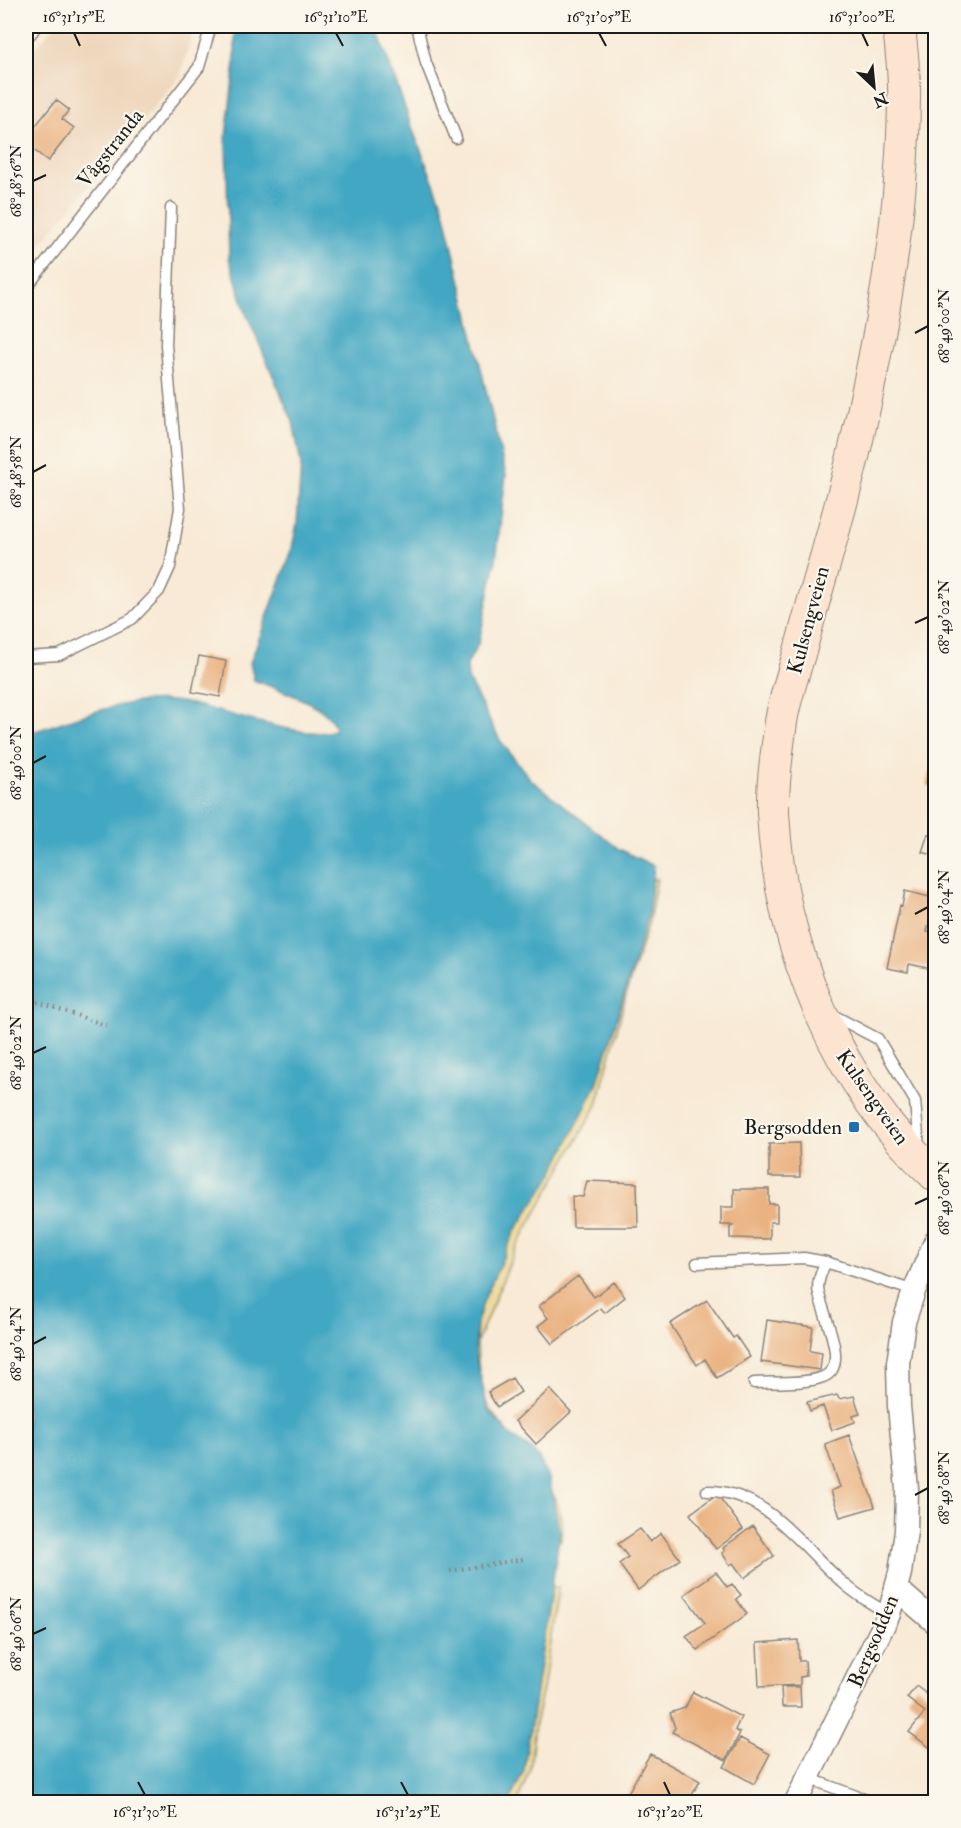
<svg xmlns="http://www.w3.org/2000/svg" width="961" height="1828" viewBox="0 0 961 1828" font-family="'IM FELL Double Pica',serif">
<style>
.built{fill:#eed6bb}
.sand{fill:#eeda9e;stroke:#857b5d;stroke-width:1.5}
.water{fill:#42a7c2;stroke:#2f626f;stroke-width:1.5}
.building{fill:#eab281}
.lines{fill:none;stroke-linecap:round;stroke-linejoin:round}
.service-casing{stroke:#8a8379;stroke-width:13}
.minor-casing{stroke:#8a8379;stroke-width:25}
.secondary-casing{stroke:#8a8379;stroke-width:34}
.path{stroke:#8a8379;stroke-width:4;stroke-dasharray:1.5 4.5;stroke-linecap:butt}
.service{stroke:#fff;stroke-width:10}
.minor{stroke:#fff;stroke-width:22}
.secondary{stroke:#fde4d1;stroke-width:32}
.ticks{fill:none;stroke:#1c1c1c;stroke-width:2}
.poi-dot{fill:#1f6fb2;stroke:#fbf7ec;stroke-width:2}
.labels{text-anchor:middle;stroke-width:4.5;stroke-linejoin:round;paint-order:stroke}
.street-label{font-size:21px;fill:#1c1c1c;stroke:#fbf7ec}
.poi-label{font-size:21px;fill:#1c1c1c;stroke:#fbf7ec;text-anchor:end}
.neatline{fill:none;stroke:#1c1c1c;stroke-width:2}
.ticks-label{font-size:15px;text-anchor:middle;fill:#1c1c1c}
</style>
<rect width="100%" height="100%" fill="#fbf7ec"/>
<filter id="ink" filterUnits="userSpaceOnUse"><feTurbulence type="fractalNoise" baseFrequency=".0167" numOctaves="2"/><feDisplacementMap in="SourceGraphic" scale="12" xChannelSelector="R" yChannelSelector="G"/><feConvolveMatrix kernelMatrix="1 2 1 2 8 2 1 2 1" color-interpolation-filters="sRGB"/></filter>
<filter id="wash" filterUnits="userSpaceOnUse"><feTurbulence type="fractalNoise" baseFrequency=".008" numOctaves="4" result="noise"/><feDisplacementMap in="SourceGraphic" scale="24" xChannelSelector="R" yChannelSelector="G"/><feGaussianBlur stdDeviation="1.35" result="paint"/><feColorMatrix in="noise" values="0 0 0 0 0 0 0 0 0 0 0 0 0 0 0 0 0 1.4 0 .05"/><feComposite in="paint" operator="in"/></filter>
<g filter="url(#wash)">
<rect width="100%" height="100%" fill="#f8ead6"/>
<path class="built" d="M 55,26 L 195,26 L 180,76 L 26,261 L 26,57 Z"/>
<path class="sand" d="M 657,878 L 649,923 L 629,984 L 597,1105 L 516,1248 L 477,1342 L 479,1378 L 488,1407 L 548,1483 L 558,1505 L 562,1524 L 561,1540 L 551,1546 L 455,1366 L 637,891 Z
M 541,1583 L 558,1588 L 543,1689 L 535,1724 L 530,1769 L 517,1802 L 439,1802 Z"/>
<path class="water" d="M 235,26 L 376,26 L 414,133 L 443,206 L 506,475 L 496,560 L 479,642 L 467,665 L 468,679 L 500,740 L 530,779 L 619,849 L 654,866 L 648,917 L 597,1084 L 552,1175 L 515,1231 L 483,1302 L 477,1323 L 475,1353 L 488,1410 L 510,1435 L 531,1449 L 538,1457 L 549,1478 L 560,1532 L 524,1770 L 509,1802 L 26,1802 L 26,734 C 76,719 134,692 187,703 C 215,708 316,744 335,729 C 332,705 275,689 254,680 L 250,663 L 291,553 L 297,524 L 301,463 L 293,422 L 246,313 L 229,258 L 226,137 L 235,63 Z"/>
<g id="blocks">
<path class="building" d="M 56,100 L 69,110 L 62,119 L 74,128 L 48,161 L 26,144 L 26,138 Z
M 199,656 L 226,661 L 220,697 L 192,692 Z
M 930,770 L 936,772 L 936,788 L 926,785 Z
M 928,834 L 936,836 L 936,856 L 922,852 Z
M 905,891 L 934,898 L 927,932 L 936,934 L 936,970 L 909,964 L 908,972 L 887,968 L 900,905 L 902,906 Z
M 799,1143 L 800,1177 L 769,1177 L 769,1144 Z
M 587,1181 L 637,1183 L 638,1227 L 573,1227 L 572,1196 L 583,1197 Z
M 734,1189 L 769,1189 L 769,1204 L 777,1204 L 777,1222 L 770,1222 L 770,1239 L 730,1238 L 730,1227 L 734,1225 L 721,1225 L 721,1207 L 734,1207 Z
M 578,1276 L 594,1297 L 614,1282 L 625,1297 L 605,1313 L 601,1308 L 552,1344 L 538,1326 L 548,1318 L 539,1306 Z
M 707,1300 L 733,1338 L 736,1336 L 750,1357 L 717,1378 L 705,1359 L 697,1365 L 670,1324 Z
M 767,1320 L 813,1327 L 810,1351 L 822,1353 L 820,1370 L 761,1362 Z
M 512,1378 L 521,1392 L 497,1407 L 488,1392 Z
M 550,1389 L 571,1412 L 536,1444 L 515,1421 Z
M 837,1395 L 839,1399 L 854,1396 L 860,1414 L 853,1416 L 855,1422 L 832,1430 L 823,1406 L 810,1411 L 807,1402 Z
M 849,1435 L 875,1507 L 840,1517 L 831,1491 L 840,1487 L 825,1444 Z
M 717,1494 L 743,1529 L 716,1549 L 690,1514 Z
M 753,1526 L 774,1556 L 744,1578 L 733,1563 L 730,1565 L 722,1553 L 725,1551 L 723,1548 Z
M 640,1529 L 650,1542 L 661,1533 L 680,1559 L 638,1590 L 619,1564 L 628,1557 L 618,1544 Z
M 716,1572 L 727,1587 L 732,1584 L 741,1595 L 736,1599 L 747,1614 L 697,1650 L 686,1636 L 705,1623 L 684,1595 Z
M 798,1640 L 799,1661 L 805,1661 L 806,1676 L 800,1677 L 800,1685 L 759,1687 L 757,1643 Z
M 916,1686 L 936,1701 L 936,1752 L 909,1732 L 925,1712 L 907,1698 Z
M 781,1687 L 800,1687 L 801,1707 L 782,1707 Z
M 693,1692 L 741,1717 L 735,1730 L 740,1733 L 726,1760 L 672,1732 L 675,1728 L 670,1713 L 685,1708 Z
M 740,1738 L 770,1754 L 754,1784 L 724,1767 Z
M 650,1754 L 700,1781 L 689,1800 L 695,1802 L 629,1802 L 624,1800 Z"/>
</g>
</g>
<g filter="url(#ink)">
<use href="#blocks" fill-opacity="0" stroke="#8a8379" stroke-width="1.5"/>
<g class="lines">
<defs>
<path id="service" d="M 417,26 L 426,63 L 456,138
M 26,288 L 199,67 L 211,26
M 26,657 L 59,655 L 132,619 L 159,591 L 170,567 L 180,508 L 166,345 L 171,208
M 829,1013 L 878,1039 L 915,1101 L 919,1147
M 697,1263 L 804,1258 L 826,1262 L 914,1291
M 754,1383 C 773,1382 806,1384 823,1377 C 852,1366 820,1311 818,1288 C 818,1279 822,1270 826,1262
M 707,1491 C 765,1490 800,1545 840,1580 C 855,1594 872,1604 889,1614
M 808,1778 L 872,1802"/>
<path id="minor" d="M 26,30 L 29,26
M 894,1595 L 905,1596 L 936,1623
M 796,1802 L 889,1614 L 900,1573 L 906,1531 L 907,1489 L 899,1406 L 898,1363 L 904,1322 L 914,1291 L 936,1240"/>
<path id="secondary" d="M 899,26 C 901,49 905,74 904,98 C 903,212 883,325 858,435 C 843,504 821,572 803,640 C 796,667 785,695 781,722 C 777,751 772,784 773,813 C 780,947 836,1084 936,1176"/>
</defs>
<use href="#service" class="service-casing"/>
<use href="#minor" class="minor-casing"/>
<use href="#secondary" class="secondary-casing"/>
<path class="path" d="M 26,998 L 111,1027
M 450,1571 L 524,1559"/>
<use href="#service" class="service"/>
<use href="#minor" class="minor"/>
<use href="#secondary" class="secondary"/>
</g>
</g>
<path class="ticks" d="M 74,33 L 80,46M 336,33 L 343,46M 599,33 L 606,46M 862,33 L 868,46M 33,181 L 46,175M 915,333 L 928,326M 33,472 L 46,465M 915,623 L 928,617M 33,763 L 46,756M 915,914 L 928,907M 33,1053 L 46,1047M 915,1204 L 928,1198M 33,1344 L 46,1337M 915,1495 L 928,1488M 33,1634 L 46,1628M 138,1782 L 145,1795M 401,1782 L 408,1795M 664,1782 L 670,1795"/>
<rect class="poi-dot" x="848" y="1121" width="12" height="12" rx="3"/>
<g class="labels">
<g class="street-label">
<text transform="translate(110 148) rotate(-52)" y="7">Vågstranda</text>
<text transform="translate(808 620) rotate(-75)" y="7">Kulsengveien</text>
<text transform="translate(873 1097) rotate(55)" y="7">Kulsengveien</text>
<text transform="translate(873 1641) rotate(-67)" y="7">Bergsodden</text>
</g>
<g class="poi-label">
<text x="842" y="1134">Bergsodden</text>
</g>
</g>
<rect width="961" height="1828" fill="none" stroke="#fbf7ec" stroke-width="66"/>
<g transform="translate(874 87) rotate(154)" stroke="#fbf7ec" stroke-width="4.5" paint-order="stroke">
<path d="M0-4.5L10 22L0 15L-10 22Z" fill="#1c1c1c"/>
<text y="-9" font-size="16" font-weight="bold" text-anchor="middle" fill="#1c1c1c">N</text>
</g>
<rect x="33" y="33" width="895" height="1762" class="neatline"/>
<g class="ticks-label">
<text x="74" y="22">16°31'15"E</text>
<text x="336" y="22">16°31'10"E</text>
<text x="599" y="22">16°31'05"E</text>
<text x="862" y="22">16°31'00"E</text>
<text transform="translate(16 181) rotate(-90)" y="5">68°48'56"N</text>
<text transform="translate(944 326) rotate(-90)" y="5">68°49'00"N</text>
<text transform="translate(16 472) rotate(-90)" y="5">68°48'58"N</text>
<text transform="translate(944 617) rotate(-90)" y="5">68°49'02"N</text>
<text transform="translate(16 763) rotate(-90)" y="5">68°49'00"N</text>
<text transform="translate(944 907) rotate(-90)" y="5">68°49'04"N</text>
<text transform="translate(16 1053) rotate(-90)" y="5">68°49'02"N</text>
<text transform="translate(944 1198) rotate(-90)" y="5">68°49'06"N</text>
<text transform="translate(16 1344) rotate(-90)" y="5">68°49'04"N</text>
<text transform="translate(944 1488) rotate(-90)" y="5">68°49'08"N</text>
<text transform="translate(16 1634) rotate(-90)" y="5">68°49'06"N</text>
<text x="145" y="1817">16°31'30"E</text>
<text x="408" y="1817">16°31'25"E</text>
<text x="670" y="1817">16°31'20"E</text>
</g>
</svg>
